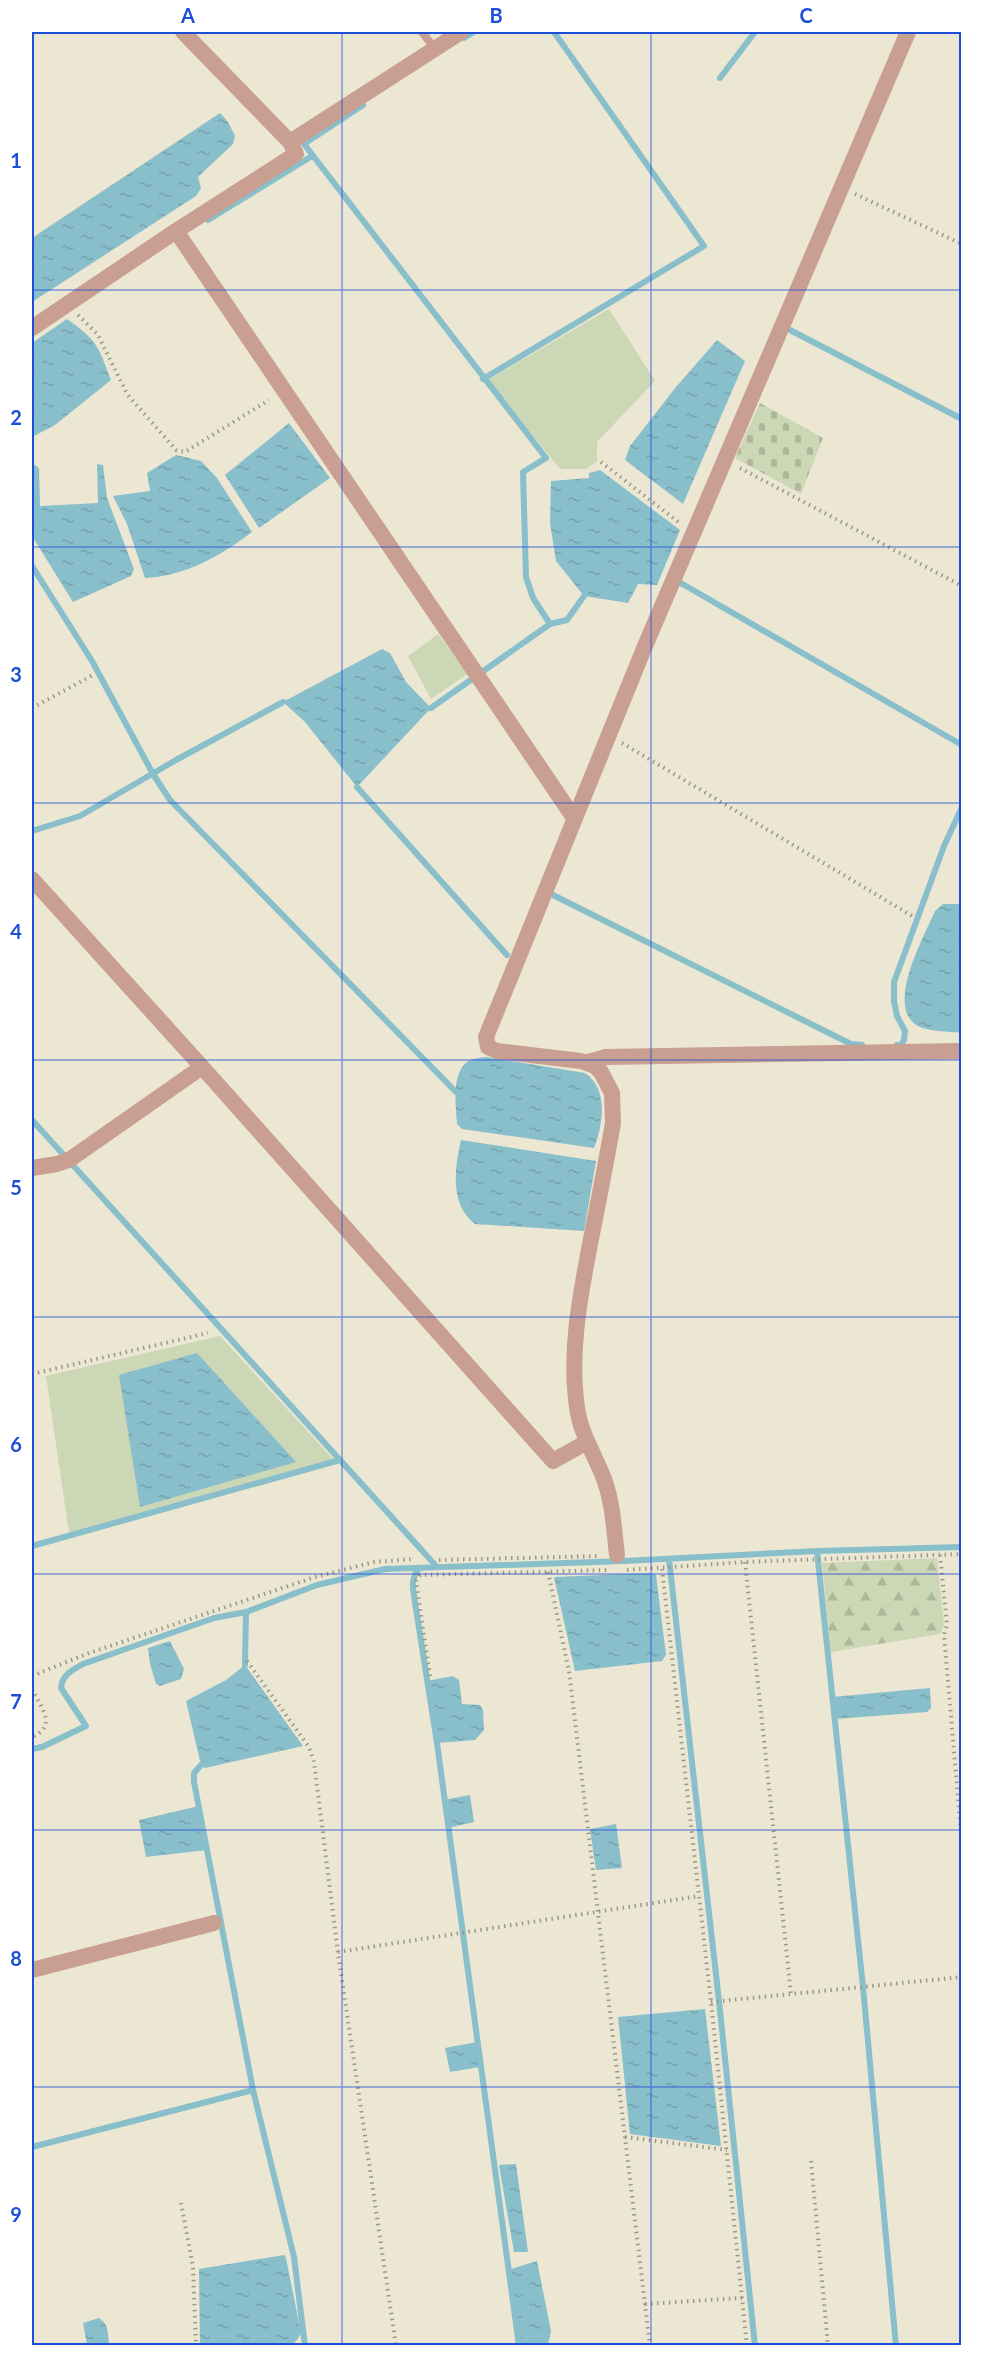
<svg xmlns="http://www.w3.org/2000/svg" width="993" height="2377" viewBox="0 0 993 2377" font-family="Lato,sans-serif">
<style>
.green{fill:#ccd7b5}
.forest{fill:url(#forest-firs)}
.cemetery{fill:url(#cemetery-stones)}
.water{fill:url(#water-ripples)}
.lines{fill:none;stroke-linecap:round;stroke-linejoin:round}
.stream{stroke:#89becb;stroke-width:6}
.path{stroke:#9b9888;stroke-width:4;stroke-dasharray:1.5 4.5;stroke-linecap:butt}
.lane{stroke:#c89f91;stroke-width:8}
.street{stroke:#c89f91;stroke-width:16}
.grid{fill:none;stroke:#1d4ed8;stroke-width:1.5;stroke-opacity:0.55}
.neatline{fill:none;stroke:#1d4ed8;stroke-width:2}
.grid-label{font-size:20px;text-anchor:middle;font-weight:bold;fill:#1d4ed8}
</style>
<defs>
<pattern id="forest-firs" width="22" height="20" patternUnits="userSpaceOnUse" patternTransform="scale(1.5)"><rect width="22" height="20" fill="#ccd7b5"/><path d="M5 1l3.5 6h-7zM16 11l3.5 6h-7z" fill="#aeb79a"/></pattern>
<pattern id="cemetery-stones" width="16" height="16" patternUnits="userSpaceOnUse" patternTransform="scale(1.5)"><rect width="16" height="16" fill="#ccd7b5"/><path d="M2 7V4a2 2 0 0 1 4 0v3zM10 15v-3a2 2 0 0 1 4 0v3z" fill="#aeb79a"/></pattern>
<pattern id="water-ripples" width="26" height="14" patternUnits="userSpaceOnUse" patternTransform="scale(1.5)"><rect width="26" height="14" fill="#89becb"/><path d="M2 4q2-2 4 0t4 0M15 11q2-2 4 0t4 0" fill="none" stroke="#75a2ad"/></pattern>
</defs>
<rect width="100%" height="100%" fill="#ece7d2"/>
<path class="green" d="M 609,309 L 655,381 L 597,442 L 597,461 L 586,469 L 560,469 L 488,380 Z
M 438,634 L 467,674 L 431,699 L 408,656 Z
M 220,1336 L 333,1459 L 69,1533 L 46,1376 Z"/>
<path class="forest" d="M 937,1558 L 944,1626 L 940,1634 L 831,1652 L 822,1563 Z"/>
<path class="cemetery" d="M 760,403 L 823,438 L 801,494 L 735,458 Z"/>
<path class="water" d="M 220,113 L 228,122 L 235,136 L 233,144 L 198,177 L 201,188 L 196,196 L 32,302 L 32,238 Z
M 67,319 C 98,341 98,346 111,380 L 55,425 L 32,437 L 32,343 Z
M 717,340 L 745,361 L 683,504 L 625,460 L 630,446 L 676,387 Z
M 289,423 L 330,478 L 259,528 L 225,475 Z
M 176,455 L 201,461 L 217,478 L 252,532 C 220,556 186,576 145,578 L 127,524 L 113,496 L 150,491 L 147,473 Z
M 32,463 L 39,468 L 40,506 L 98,503 L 97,464 L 103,465 L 107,498 L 134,569 L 131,576 L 73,602 L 32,536 Z
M 600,470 L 680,530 L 657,585 L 638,584 L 628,603 L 584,596 L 556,561 L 550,523 L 551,481 L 589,478 L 589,473 Z
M 382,649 L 390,653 L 406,682 L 431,708 L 357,787 L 305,722 L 283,702 Z
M 943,904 L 961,904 L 961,1033 C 949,1031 931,1032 920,1027 C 882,1010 925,935 935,911 Z
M 486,1057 L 585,1073 C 609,1089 603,1125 594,1148 L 462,1129 L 457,1124 C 456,1106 451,1075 467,1062 C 472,1058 480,1058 486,1057 Z
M 461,1140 L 596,1161 L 584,1231 L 475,1224 C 449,1204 455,1167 461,1140 Z
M 197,1353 L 296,1462 L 140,1507 L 119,1375 Z
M 651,1573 L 656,1575 L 666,1655 L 662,1661 L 575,1671 L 554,1577 Z
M 170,1641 L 184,1669 L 181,1679 L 160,1686 L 156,1684 L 150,1664 L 148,1648 Z
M 245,1665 L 303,1746 L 205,1768 L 201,1765 L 186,1701 L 226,1680 Z
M 453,1676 L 459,1680 L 462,1704 L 480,1705 L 483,1710 L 484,1730 L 475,1740 L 437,1743 L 427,1681 Z
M 930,1688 L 931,1708 L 927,1712 L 835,1719 L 832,1697 Z
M 470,1795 L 474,1822 L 448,1828 L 444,1800 Z
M 199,1806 L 207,1850 L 146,1857 L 139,1820 Z
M 616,1824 L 622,1868 L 596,1870 L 590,1829 Z
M 705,2009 L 721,2146 L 630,2134 L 618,2017 Z
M 477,2042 L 480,2067 L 450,2072 L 445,2048 Z
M 516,2164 L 528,2252 L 514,2252 L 499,2165 Z
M 284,2255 L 286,2258 L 301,2333 C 297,2342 294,2344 283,2346 L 200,2345 L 199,2269 Z
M 537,2261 L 551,2331 L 548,2345 L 519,2345 L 508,2270 Z
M 99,2318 C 109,2324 108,2335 109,2345 L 87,2345 L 83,2323 Z"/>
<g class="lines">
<path class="stream" d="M 464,38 L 474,32
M 720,78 L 755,32
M 363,105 L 304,144 L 546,458 L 523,472 L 526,577 L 533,598 L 550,624
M 208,220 L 312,156
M 790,330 L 962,419
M 483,379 L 704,246 L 554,32
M 32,566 L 92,661 L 153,774 L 170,800 L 456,1092
M 679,582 L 962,745
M 431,708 L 550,624 L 567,620 L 584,596
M 357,787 L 507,955
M 32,831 L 80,816 L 176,760 L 283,702
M 553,895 L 851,1044 L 862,1045
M 897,1045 L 901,1045 L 904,1040 L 905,1031 L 897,1016 L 894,1001 L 894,982 L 944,846 L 962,807
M 32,1120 L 437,1567
M 32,1546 L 340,1460
M 817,1551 L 863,1987 L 896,2346
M 669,1559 L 719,2001 L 755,2346
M 419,1568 C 412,1578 412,1584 414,1596 L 437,1743 L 519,2346
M 245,1665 L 246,1612
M 32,1749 L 42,1747 L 86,1726 L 61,1688 C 62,1675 72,1670 83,1664 L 214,1618 L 246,1612 L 317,1585 L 385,1569 L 624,1561 L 817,1551 L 962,1547
M 201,1765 L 194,1773 L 194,1782 L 253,2090 L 294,2257 L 305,2346
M 32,2147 L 253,2090"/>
<path class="path" d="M 855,194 L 962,244
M 78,315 L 98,335 L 127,394 L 176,450 L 185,452 L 269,400
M 601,462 L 681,524
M 740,468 L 962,586
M 32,708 L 93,675
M 622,743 L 914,917
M 32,1374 L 208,1333
M 940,1555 L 947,1625 L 944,1635 L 962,1844
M 439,1560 L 600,1556
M 745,1562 L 791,1994
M 662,1569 L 711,2002 L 747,2346
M 627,1570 L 745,1562 L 962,1554
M 548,1572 L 569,1671 L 650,2346
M 247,1661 L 309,1747 L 314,1762 L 338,1953 L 396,2346
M 32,1676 L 89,1653 L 315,1577 L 374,1562 L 413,1559
M 430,1676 L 416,1581 L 420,1575 L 610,1570
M 32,1689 C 41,1708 58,1725 32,1737
M 338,1952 L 699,1896
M 711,2002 L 962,1977
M 625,2137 L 727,2150
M 811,2161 L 828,2346
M 181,2203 L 193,2267 L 196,2346
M 645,2304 L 742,2298"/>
<path class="lane" d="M 422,32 L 435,49"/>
<path class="street" d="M 290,142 L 461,32
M 176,231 L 574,818
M 32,328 L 176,231 L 296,154 L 290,142 L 183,32
M 32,879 L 202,1067 L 553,1461 L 587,1442
M 588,1062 L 606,1057 L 962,1051
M 32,1168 L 57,1164 L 69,1160 L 202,1067
M 617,1555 C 614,1530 613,1503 604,1479 C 595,1455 580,1433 577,1407 C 569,1352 580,1297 590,1244 C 598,1204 606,1163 613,1123 L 612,1093 L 601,1072 L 595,1066 L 581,1061 L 497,1051 L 488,1047 L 486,1037 L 645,646 L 908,32
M 32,1970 L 214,1923"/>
</g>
<path class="grid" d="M 342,32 L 342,2346M 651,32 L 651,2346M 32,290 L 962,290M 32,547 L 962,547M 32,803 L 962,803M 32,1060 L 962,1060M 32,1317 L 962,1317M 32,1574 L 962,1574M 32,1830 L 962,1830M 32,2087 L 962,2087"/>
<rect width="993" height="2377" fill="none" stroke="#ffffff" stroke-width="66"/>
<rect x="33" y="33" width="927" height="2311" class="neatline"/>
<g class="grid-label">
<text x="188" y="23">A</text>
<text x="496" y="23">B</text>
<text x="806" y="23">C</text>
<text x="16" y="168">1</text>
<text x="16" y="425">2</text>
<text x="16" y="682">3</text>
<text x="16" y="939">4</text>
<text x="16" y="1195">5</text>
<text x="16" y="1452">6</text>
<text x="16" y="1709">7</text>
<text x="16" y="1966">8</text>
<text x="16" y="2222">9</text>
</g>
</svg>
